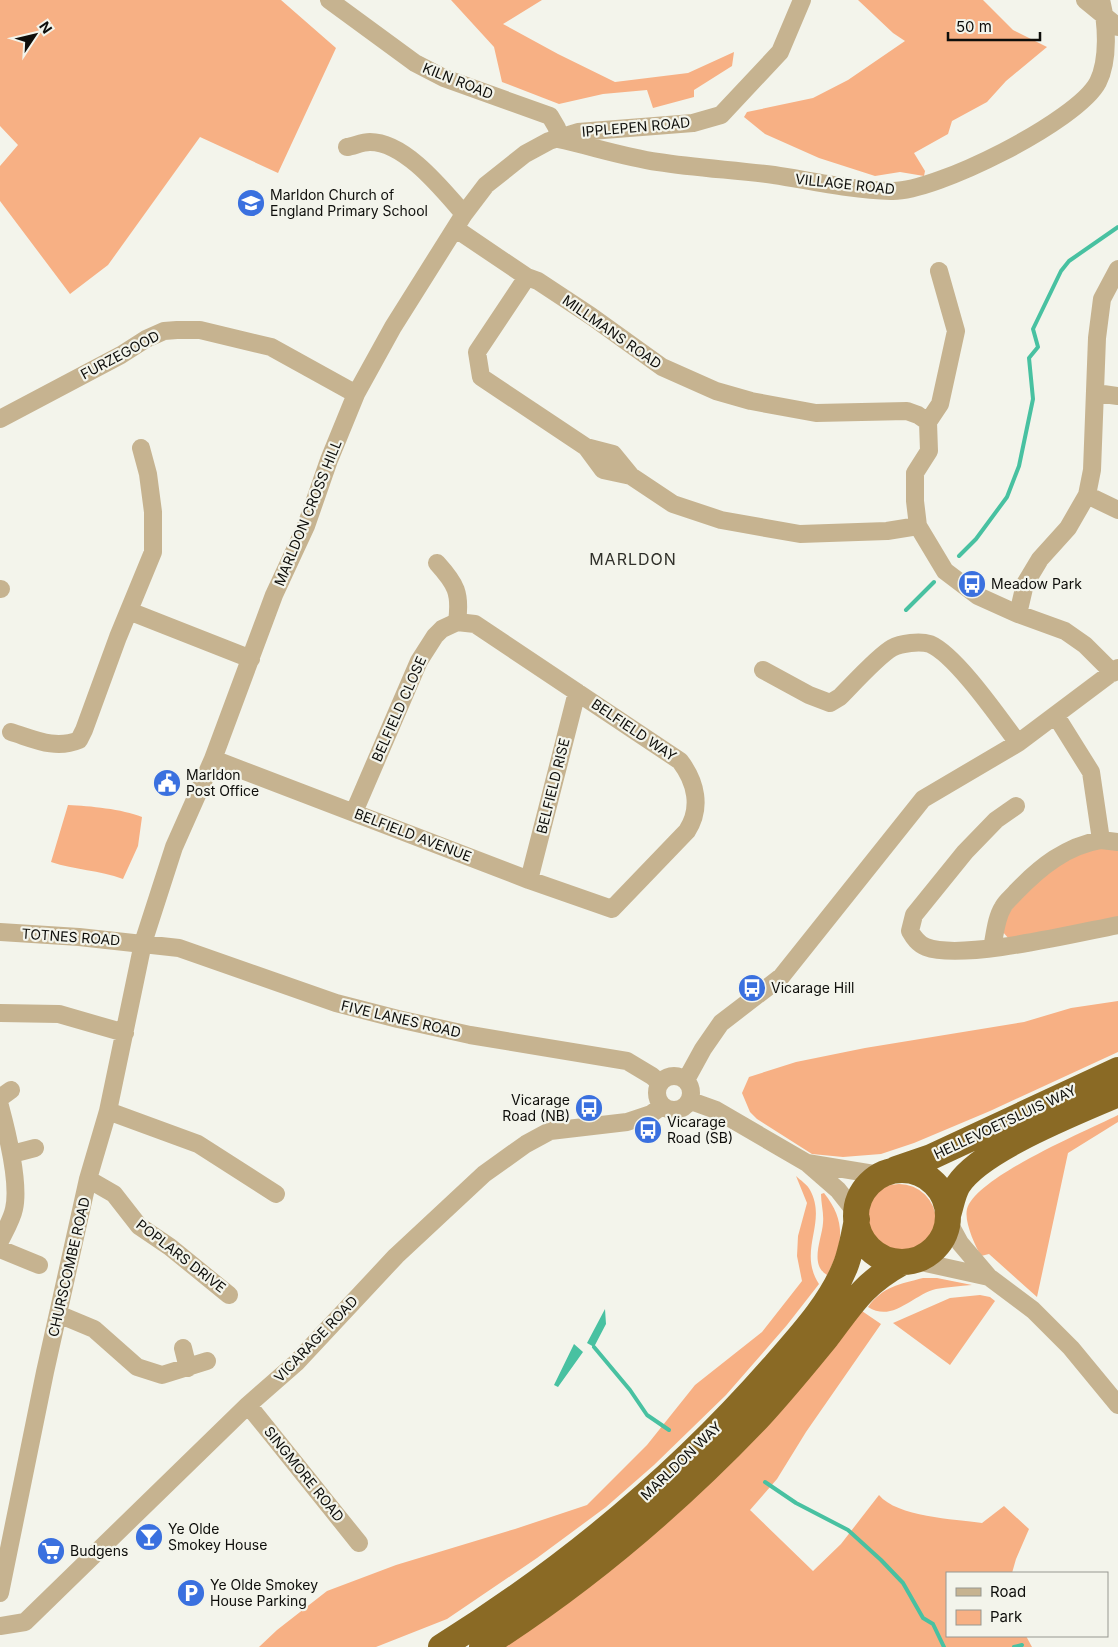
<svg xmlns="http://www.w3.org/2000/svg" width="1118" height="1647" viewBox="0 0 1118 1647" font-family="Inter,sans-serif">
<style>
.green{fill:#f7b084}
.water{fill:#48c1a1}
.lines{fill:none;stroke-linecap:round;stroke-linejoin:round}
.stream{stroke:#48c1a1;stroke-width:4}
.minor{stroke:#c6b390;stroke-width:18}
.highway{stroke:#8a6a25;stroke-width:26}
.labels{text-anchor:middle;stroke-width:4.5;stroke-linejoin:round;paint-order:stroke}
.street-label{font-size:14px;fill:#0e0e0b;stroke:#f3f4eb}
.poi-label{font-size:14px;fill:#0e0e0b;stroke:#f3f4eb;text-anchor:start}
.quarter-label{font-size:16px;letter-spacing:1px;fill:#30302a;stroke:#f3f4eb}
</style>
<rect width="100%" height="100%" fill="#f3f4eb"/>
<path class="green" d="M 0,0 L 281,0 L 336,48 L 278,173 L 200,137 L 108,265 L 70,294 L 0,201 L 0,166 L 18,145 L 0,126 Z
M 451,0 L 542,0 L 503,24 L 558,54 L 615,82 L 688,73 L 734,52 L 732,66 L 694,90 L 694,97 L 653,108 L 647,90 L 603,94 L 559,104 L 502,82 L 494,47 Z
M 858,0 L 983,0 L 1013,30 L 1047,47 L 1006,81 L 987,102 L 952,121 L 948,134 L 914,153 L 925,171 L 924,176 L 900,172 L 875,176 L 819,158 L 765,134 L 744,117 L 747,112 L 813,98 L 848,80 L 905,41 L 893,33 Z
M 68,805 C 90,806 122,809 142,817 L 138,846 L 123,879 C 99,870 75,870 51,862 Z
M 1103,847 L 1118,848 L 1118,918 L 1009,939 L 1002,931 L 1003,921 L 1027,888 L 1079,850 Z
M 1118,1001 L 1118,1052 L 990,1111 L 914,1143 L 881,1154 L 843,1157 L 812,1154 L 757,1119 L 750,1112 L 742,1093 L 749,1077 L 796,1062 L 865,1048 L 1024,1022 L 1071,1008 Z
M 1118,1115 L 1118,1122 L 1068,1153 L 1037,1297 L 989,1254 L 981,1256 C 975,1245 964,1222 967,1209 C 976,1177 1086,1131 1118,1115 Z
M 796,1176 C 800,1180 808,1185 810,1190 C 828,1223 797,1250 819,1284 L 787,1325 L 726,1395 L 654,1465 L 606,1507 L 537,1558 L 447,1619 L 376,1647 L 259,1647 L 277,1630 L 327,1591 L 396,1565 L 515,1529 L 587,1505 L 647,1445 L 695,1385 L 762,1332 L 802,1281 L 797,1256 L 798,1236 L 807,1203 Z
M862 1221a37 37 0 1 1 74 0a37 37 0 1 1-74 0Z
M 824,1193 C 847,1222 843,1245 827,1275 C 809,1264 822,1239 823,1223 C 824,1213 821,1204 821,1194 Z
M 923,1278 L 937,1278 L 972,1285 C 960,1286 947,1287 936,1289 C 912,1295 893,1323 868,1307 C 882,1287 900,1284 923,1278 Z
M 980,1295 L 990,1297 L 995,1301 L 950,1365 L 893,1323 L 950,1298 Z
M 859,1309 L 881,1324 L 806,1432 L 777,1479 L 750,1510 L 813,1571 L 841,1544 L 879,1495 C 897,1517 954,1519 982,1523 L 1004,1506 L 1029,1529 L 1016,1559 L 1012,1573 L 947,1573 L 947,1636 L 1026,1636 L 1032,1647 L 502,1647 Z"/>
<path class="water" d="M 605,1309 L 606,1324 L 594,1347 L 587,1343 Z
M 574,1344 L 583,1352 L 558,1387 L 554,1385 Z"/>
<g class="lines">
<path class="stream" d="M 959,556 L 976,539 L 1007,497 L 1019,466 L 1033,399 L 1029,358 L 1038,347 L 1033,329 L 1061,271 L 1069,261 L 1118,227
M 906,610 L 934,582
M 594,1347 L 630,1390 L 647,1415 L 669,1430
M 765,1482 L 796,1503 L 848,1530 L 881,1560 L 903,1583 L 923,1618 L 933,1624 L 944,1647
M 1014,1647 L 1022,1645"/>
<path class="minor" d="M 329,0 L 415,63 L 444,78 L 550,116 L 557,128 L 558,138
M 1085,0 L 1118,27
M 558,139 C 591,146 624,157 658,162 C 696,168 736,170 774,175 C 812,181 852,190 891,191 C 934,193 1078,121 1098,82 C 1109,60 1107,23 1101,0
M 347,147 C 354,146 362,142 370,142 C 405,142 442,189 464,214
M 456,229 L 527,277 L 538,281 L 591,316 L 662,367 L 716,391 L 751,401 L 816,413 L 907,411 L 918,415 L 928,422
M 939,271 L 956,331 L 940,404 L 928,422 L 929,451 L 915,473 L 915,501 L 918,526 L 945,571 L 978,596 L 1018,614
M 527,277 L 477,352 L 481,377 L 586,447 L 603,470 L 631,476
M 1096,393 L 1118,396
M 0,419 L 121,355 L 146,339 L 164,331 L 177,330 L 200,330 L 271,347 L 356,394
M 586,447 L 613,454 L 631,476 L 673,504 L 721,520 L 800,534 L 887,531 L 918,526
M 1087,495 L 1118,510
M 0,589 L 1,589
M 129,611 L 251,659
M 763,670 L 809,695 L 830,703 L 840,697 C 852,685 878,656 892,648 C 901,643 920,641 930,644 C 956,655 1000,719 1018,743
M 1113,673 L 1085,645 L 1065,631 L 1018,614 L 1025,584 L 1040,559 L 1068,528 L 1087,495 L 1092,470 L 1097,338 L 1102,299 L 1118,269
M 1056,716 L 1091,772 L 1101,840 L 1118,842
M 11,732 C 34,739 55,750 79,740 L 84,730 L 118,637 L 153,552 L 153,512 L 148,474 L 141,448
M 213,759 L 529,880 L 612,909 L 687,831 C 702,808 696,782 680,761 L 475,624 L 457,622
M 1016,806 L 996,820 L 965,852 L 914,915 L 910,931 C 914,938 918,944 926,947 C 962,961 1076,933 1118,925
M 354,812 L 419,661 L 435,636 L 442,629 L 457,622 C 461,593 456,584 437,563
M 529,880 L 577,692
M 0,932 L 79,937 L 179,948 L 336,1003 L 398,1019 L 470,1035 L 627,1061 L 652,1076 L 660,1083
M 992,948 C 995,934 996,918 1003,907 C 1006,901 1012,897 1016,892 C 1040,867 1066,846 1101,840
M 0,1013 L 59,1014 L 125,1033
M657 1093a17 17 0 1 1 34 0a17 17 0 1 1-34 0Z
M 686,1080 L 703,1049 L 721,1023 L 781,977 L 923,799 L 1018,743 L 1118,668
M 0,1098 L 11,1090
M 691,1101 L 716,1110 L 807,1163 L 838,1190 L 857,1214
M 0,1106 C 7,1132 20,1183 14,1209 C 12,1219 5,1231 0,1241
M 108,1111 L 198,1144 L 276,1194
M 12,1154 L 35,1148
M 807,1163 L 880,1175
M 88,1179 L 114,1194 L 139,1226 L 170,1247 L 229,1295
M 948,1221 L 960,1243 L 989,1277 L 1033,1310 L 1071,1348 L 1118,1405
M 0,1249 L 39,1265
M 912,1260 L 989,1277
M 58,1314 L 94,1329 L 137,1367 L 162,1375 L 207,1361
M 183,1348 L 188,1368
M 248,1405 L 359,1543
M 0,1593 L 45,1372 L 88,1179 L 108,1111 L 143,943 L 174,847 L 213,759 L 274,595 L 306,526 L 329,460 L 356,394 L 393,327 L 464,214 L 486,185 L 525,154 L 549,141 L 578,132 L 693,123 L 721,115 L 780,52 L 802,0
M 0,1626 L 25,1622 L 248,1405 L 296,1363 L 396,1256 L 484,1174 L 526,1144 L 550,1131 L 627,1122 L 651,1114 L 662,1106"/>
<path class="highway" d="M 896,1169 L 931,1157 L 1118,1070
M856 1216a46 46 0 1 1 92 0a46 46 0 1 1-92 0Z
M 948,1215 C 951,1206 953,1193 958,1185 C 981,1149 1077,1112 1118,1094
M 441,1647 C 566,1569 678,1476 775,1365 C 801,1335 830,1304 845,1267 C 851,1252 854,1235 857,1219
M 482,1647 C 583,1583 675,1505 758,1418 C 782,1392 805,1364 827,1337 C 852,1304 863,1284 901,1263"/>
</g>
<defs>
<symbol id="school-disc" viewBox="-11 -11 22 22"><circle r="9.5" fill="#3a70df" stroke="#f3f4eb"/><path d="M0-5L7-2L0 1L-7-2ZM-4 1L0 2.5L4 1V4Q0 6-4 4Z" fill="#fff"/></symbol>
<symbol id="bus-disc" viewBox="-11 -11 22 22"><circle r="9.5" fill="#3a70df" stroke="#f3f4eb"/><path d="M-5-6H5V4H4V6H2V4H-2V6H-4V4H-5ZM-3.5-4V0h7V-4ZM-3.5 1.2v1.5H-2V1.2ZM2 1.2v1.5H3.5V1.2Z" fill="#fff"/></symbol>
<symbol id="civic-disc" viewBox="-11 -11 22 22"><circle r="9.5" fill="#3a70df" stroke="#f3f4eb"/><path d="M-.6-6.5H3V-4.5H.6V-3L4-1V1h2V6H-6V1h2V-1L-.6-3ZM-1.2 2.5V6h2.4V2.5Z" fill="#fff"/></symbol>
<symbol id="bar-disc" viewBox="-11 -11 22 22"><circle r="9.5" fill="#3a70df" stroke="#f3f4eb"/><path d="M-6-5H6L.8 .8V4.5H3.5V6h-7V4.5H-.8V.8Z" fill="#fff"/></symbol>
<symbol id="supermarket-disc" viewBox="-11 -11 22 22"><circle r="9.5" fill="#3a70df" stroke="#f3f4eb"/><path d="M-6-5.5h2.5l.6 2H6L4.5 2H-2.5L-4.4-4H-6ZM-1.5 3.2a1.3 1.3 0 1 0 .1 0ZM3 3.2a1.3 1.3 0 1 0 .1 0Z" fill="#fff"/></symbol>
<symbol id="parking-disc" viewBox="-11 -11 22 22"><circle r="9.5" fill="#3a70df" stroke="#f3f4eb"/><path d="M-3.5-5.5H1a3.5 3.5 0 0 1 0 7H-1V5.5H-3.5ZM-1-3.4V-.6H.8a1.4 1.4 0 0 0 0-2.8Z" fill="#fff"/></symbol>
</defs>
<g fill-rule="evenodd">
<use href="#school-disc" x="235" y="187" width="32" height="32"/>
<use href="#bus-disc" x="956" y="568" width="32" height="32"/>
<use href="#civic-disc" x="151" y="767" width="32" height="32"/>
<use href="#bus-disc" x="736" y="972" width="32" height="32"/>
<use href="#bus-disc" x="573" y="1092" width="32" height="32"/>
<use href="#bus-disc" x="632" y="1114" width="32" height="32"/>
<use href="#bar-disc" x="133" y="1521" width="32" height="32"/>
<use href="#supermarket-disc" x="35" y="1535" width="32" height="32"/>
<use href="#parking-disc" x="175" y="1577" width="32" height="32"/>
</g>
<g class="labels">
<g class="street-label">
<text transform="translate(458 81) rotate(22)" y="5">KILN ROAD</text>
<text transform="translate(636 127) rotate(-5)" y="5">IPPLEPEN ROAD</text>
<text transform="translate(845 184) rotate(6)" y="5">VILLAGE ROAD</text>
<text transform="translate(612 332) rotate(35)" y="5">MILLMANS ROAD</text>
<text transform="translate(120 355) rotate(-28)" y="5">FURZEGOOD</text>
<text transform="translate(308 513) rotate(-68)" y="5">MARLDON CROSS HILL</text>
<text transform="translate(399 709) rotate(-66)" y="5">BELFIELD CLOSE</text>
<text transform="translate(634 730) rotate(34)" y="5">BELFIELD WAY</text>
<text transform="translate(553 786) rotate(-76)" y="5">BELFIELD RISE</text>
<text transform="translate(413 835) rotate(21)" y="5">BELFIELD AVENUE</text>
<text transform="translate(71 937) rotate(4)" y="5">TOTNES ROAD</text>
<text transform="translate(401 1019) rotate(13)" y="5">FIVE LANES ROAD</text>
<text transform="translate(1005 1122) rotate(-25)" y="5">HELLEVOETSLUIS WAY</text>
<text transform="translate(181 1256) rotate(38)" y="5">POPLARS DRIVE</text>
<text transform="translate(69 1267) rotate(-77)" y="5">CHURSCOMBE ROAD</text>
<text transform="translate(316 1339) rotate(-46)" y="5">VICARAGE ROAD</text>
<text transform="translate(681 1461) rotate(-44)" y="5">MARLDON WAY</text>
<text transform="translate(304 1474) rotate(51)" y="5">SINGMORE ROAD</text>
</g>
<g class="poi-label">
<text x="270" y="200">Marldon Church of<tspan x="270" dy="16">England Primary School</tspan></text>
<text x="991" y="589">Meadow Park</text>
<text x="186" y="780">Marldon<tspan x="186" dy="16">Post Office</tspan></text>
<text x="771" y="993">Vicarage Hill</text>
<text x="570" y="1105" text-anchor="end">Vicarage<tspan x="570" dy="16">Road (NB)</tspan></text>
<text x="667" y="1127">Vicarage<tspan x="667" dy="16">Road (SB)</tspan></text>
<text x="168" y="1534">Ye Olde<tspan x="168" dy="16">Smokey House</tspan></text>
<text x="70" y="1556">Budgens</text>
<text x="210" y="1590">Ye Olde Smokey<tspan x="210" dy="16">House Parking</tspan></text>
</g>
<g class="quarter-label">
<text x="633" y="565">MARLDON</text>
</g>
</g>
<rect x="946" y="1572" width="162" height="65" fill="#f3f4eb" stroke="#979891"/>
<rect x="956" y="1588" width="25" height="8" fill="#c6b390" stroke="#979891"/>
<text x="990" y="1597" font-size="15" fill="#0e0e0b">Road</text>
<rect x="956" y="1610" width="25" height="15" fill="#f7b084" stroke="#979891"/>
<text x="990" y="1622" font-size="15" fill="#0e0e0b">Park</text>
<g transform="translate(35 35) rotate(55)" stroke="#f3f4eb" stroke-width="4" paint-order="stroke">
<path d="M0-4L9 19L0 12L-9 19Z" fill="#0e0e0b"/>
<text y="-8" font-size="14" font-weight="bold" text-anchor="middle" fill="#0e0e0b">N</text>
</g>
<path d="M948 32v8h92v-8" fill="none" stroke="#0e0e0b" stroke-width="2.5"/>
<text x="956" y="32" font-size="15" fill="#0e0e0b" stroke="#f3f4eb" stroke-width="4" paint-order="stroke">50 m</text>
</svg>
